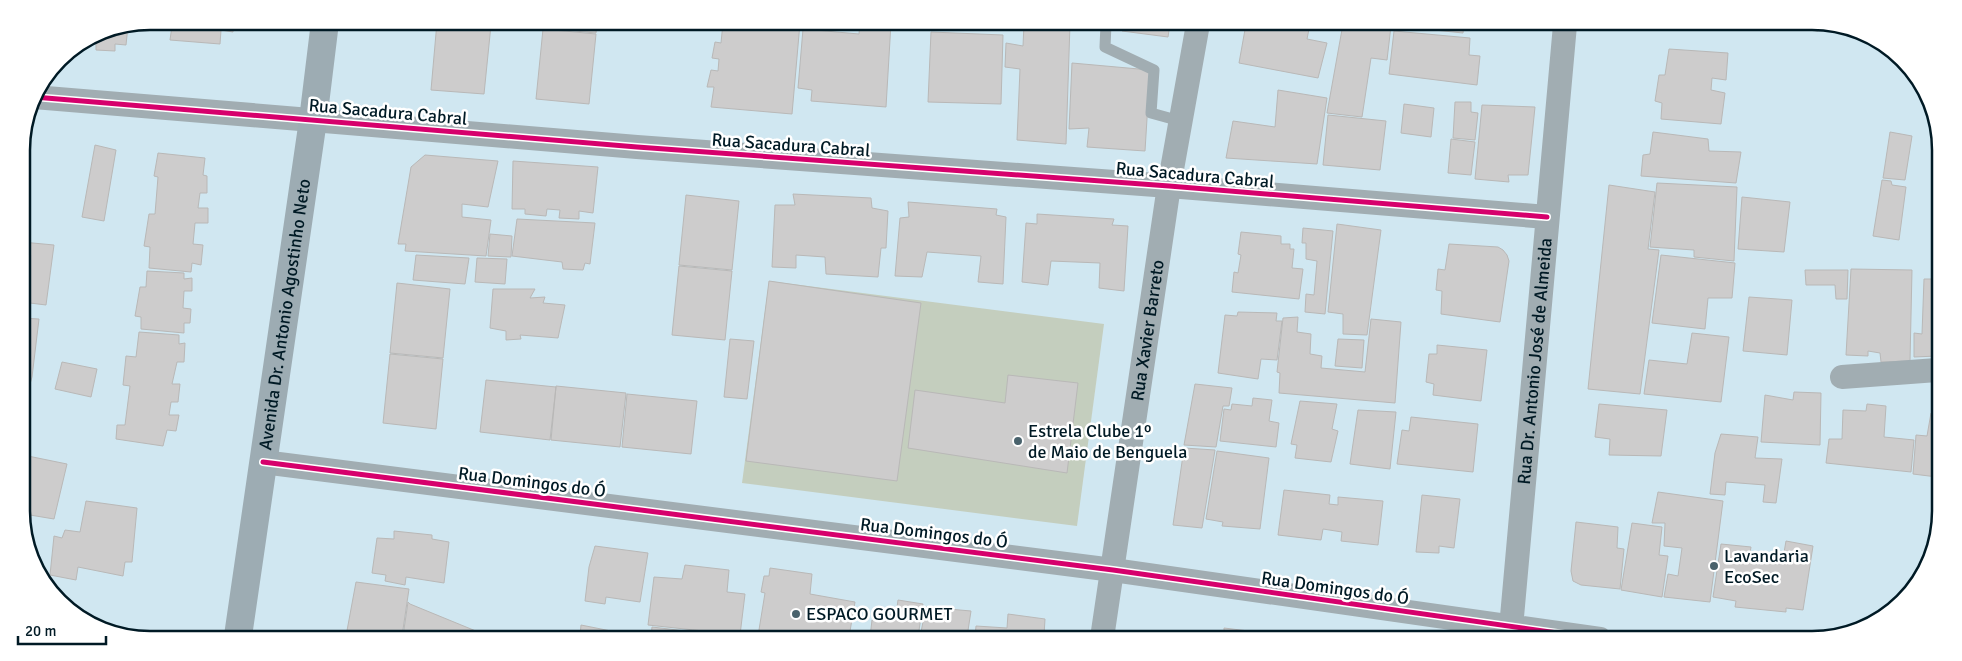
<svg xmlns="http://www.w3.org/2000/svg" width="1962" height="661" viewBox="0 0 1962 661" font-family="Signika,sans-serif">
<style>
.green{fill:#c4cebe}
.building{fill:#cdcccc;stroke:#b9b8b7}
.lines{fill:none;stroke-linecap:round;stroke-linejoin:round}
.lane{stroke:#a1adb2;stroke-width:11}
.street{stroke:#a1adb2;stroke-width:24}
.secondary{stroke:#9dacb3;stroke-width:28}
.cycleway-casing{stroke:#fff;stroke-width:8}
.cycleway{stroke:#d6006c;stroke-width:5}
.poi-dot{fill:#49626c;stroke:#fff;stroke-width:2}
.labels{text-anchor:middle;stroke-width:5;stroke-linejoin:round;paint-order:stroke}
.street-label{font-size:18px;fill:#001a25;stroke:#fff}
.poi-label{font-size:18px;fill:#001a25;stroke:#fff;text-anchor:start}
.rim{fill:none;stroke:#001a25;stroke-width:2.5}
</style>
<rect width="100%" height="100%" fill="#d0e7f1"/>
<path class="green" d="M 769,281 L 1104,324 L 1077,526 L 742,483 Z"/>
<path class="building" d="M 180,21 L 234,21 L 233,32 L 221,30 L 220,44 L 170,40 L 172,26 L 179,25 Z
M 437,22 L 491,25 L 484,94 L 431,90 Z
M 543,22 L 597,22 L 596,33 L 543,28 Z
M 723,23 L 800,23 L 792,114 L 711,107 L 714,87 L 707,87 L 711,70 L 718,71 L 719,59 L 712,58 L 715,42 L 721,43 Z
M 829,23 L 858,23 L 857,27 L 829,27 Z
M 860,23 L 891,23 L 886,107 L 811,101 L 812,90 L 798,88 L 803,29 L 859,34 Z
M 1024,24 L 1070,24 L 1066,144 L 1017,140 L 1020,69 L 1005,67 L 1006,43 L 1023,46 Z
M 1123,24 L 1170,24 L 1168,37 L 1122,31 Z
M 1246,24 L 1310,24 L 1307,39 L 1327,43 L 1318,78 L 1239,63 Z
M 1343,24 L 1391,26 L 1387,60 L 1371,58 L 1362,117 L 1327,113 Z
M 1386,25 L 1464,25 L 1463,33 Z
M 128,26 L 126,45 L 115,44 L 115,51 L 96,50 L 96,42 L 86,41 L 101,31 Z
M 1784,26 L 1819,26 L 1818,31 Z
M 543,29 L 596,34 L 589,104 L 536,99 Z
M 1394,31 L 1470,38 L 1469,55 L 1480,56 L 1477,85 L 1389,74 Z
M 931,32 L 1003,35 L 1001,104 L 928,102 Z
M 1669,49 L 1728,53 L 1726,80 L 1712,78 L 1711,90 L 1725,93 L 1721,124 L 1661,119 L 1662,103 L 1655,101 L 1659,75 L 1665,75 Z
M 1072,63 L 1150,70 L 1145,151 L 1087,147 L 1089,128 L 1069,129 Z
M 1278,90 L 1327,98 L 1317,164 L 1226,158 L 1233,121 L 1275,127 Z
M 1455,102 L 1471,102 L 1471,112 L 1478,113 L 1475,140 L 1453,138 Z
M 1404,104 L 1434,108 L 1431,137 L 1401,133 Z
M 1482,105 L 1535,107 L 1528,175 L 1508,175 L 1509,182 L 1475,179 Z
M 1328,115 L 1386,121 L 1380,170 L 1323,165 Z
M 26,121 L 28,121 L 22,190 L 22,142 Z
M 1653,132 L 1708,139 L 1709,151 L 1741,152 L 1736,183 L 1641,176 L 1643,155 L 1650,154 Z
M 1890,132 L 1912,136 L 1905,180 L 1883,178 Z
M 1451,139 L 1475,142 L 1471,175 L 1448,173 Z
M 95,145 L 116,150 L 104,221 L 82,217 Z
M 158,153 L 205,158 L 203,175 L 207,176 L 207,193 L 200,193 L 198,208 L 208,208 L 208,223 L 195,223 L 193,244 L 203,245 L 201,265 L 192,263 L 191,272 L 149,268 L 150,247 L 144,246 L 149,214 L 155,214 L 158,177 L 154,176 Z
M 425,155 L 498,161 L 488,207 L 462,204 L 462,217 L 491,220 L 486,256 L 405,251 L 406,244 L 398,244 L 411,167 Z
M 513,161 L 598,167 L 593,213 L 579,211 L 579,219 L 559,218 L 560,210 L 547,209 L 546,216 L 525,214 L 525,209 L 512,209 Z
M 1882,180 L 1891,181 L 1892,185 L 1906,187 L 1899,240 L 1873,236 Z
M 1657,183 L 1737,187 L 1734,261 L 1694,257 L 1694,250 L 1650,247 Z
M 1609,185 L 1655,192 L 1648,249 L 1659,250 L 1640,394 L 1588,389 Z
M 793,194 L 871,198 L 872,208 L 888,211 L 886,248 L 881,248 L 878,277 L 826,274 L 825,257 L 796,255 L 796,268 L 772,267 L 775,205 L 795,205 Z
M 686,195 L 739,201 L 732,270 L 679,265 Z
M 1742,197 L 1790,202 L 1784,252 L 1738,249 Z
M 908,202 L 997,209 L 996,215 L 1006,217 L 1003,284 L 978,282 L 981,256 L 927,252 L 922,277 L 895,276 L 900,218 L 909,217 Z
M 1037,214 L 1114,219 L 1112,225 L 1128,226 L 1124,291 L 1099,288 L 1100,263 L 1051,261 L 1048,285 L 1022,282 L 1026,223 L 1037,224 Z
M 517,219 L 595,223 L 590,264 L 585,263 L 583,270 L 563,269 L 562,262 L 512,256 Z
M 1337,224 L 1381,230 L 1367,335 L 1343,334 L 1343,314 L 1328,312 Z
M 1303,228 L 1333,231 L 1325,314 L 1305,312 L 1306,294 L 1314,295 L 1317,261 L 1306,259 L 1306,243 L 1302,243 Z
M 1241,232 L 1281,236 L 1281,244 L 1290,244 L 1290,249 L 1294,249 L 1292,268 L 1303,269 L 1299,299 L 1232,292 L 1234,272 L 1238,273 L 1241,255 L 1238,254 Z
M 490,234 L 512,236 L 511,257 L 488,256 Z
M 22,242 L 54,245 L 46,305 L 22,302 Z
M 1449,244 L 1498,247 L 1503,250 L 1507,255 L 1509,261 L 1500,322 L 1441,314 L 1442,291 L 1436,290 L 1438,269 L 1445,270 Z
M 416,255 L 469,258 L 465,284 L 413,280 Z
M 1661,255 L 1735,263 L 1732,298 L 1708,298 L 1705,329 L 1652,323 Z
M 477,258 L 507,259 L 505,284 L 475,282 Z
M 679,266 L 732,271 L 725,340 L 672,335 Z
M 1851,269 L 1912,270 L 1910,361 L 1881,362 L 1880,353 L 1868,351 L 1868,356 L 1846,355 Z
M 1805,270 L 1848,270 L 1847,299 L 1836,299 L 1835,285 L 1806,285 Z
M 147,271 L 184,273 L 184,279 L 192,278 L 192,291 L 184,291 L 183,308 L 191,309 L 190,323 L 184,323 L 184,333 L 141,329 L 141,317 L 135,316 L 140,287 L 146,287 Z
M 1924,279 L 1938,279 L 1937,356 L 1914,357 L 1914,333 L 1922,334 Z
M 769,281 L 921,303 L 897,481 L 746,461 Z
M 397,283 L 450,289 L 443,358 L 390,353 Z
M 493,289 L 535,289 L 530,298 L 545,297 L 543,303 L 565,305 L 558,338 L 520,335 L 521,339 L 506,340 L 506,331 L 490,328 Z
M 1749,297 L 1792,300 L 1787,355 L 1743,351 Z
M 1238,312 L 1277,313 L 1276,321 L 1282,321 L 1277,360 L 1261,359 L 1258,379 L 1218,373 L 1225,315 L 1237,316 Z
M 1298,317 L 1297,332 L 1311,334 L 1310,354 L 1322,356 L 1321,368 L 1365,372 L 1371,319 L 1401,322 L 1395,403 L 1279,393 L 1280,373 L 1277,372 L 1283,318 Z
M 22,318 L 39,319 L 32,377 L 23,409 Z
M 139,332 L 179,335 L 179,344 L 185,343 L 184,362 L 177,362 L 172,384 L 180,384 L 178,402 L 171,402 L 169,415 L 179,415 L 176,431 L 167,430 L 163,446 L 116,439 L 117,425 L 125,425 L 130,386 L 123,385 L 126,356 L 136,357 Z
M 1692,333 L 1729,337 L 1721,402 L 1644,394 L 1649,360 L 1687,364 Z
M 730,339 L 754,341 L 747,399 L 724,397 Z
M 1338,339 L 1364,340 L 1362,368 L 1335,366 Z
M 1437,345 L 1487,350 L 1481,401 L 1433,395 L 1434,384 L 1426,382 L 1429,354 L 1437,354 Z
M 390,354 L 443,359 L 436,429 L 383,423 Z
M 62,362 L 97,369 L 91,397 L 55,389 Z
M 1008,375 L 1078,383 L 1067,473 L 908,448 L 915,390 L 1005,403 Z
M 486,380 L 556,387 L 550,440 L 480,432 Z
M 1195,384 L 1232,388 L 1229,406 L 1223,406 L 1216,447 L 1184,445 Z
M 556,386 L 626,393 L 620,447 L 551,440 Z
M 1794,392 L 1821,393 L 1820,445 L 1761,442 L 1765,395 L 1793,400 Z
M 627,394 L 697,401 L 691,454 L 622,447 Z
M 1253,398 L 1272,400 L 1269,421 L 1279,423 L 1276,447 L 1220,441 L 1224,409 L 1231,410 L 1232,404 L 1252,406 Z
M 1300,401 L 1337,404 L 1332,429 L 1338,431 L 1331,462 L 1295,458 L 1297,445 L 1291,444 Z
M 1599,404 L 1667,410 L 1661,456 L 1609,455 L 1610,439 L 1595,437 Z
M 1867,404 L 1886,406 L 1884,437 L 1914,440 L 1911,472 L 1826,463 L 1829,439 L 1842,439 L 1843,410 L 1866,411 Z
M 1358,410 L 1396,412 L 1390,469 L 1350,464 Z
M 1931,413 L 1937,414 L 1937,477 L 1913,474 L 1916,435 L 1927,436 Z
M 1411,417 L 1478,424 L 1473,472 L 1397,464 L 1402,430 L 1409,431 Z
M 1721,434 L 1758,437 L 1755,458 L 1782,459 L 1776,503 L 1763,502 L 1765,485 L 1726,482 L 1725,495 L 1710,494 L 1715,453 Z
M 1184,448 L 1215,450 L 1202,528 L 1173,525 Z
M 1217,451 L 1269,458 L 1260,529 L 1222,526 L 1223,522 L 1206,519 Z
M 23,455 L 67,464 L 54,519 L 24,514 Z
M 1284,490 L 1330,495 L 1329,504 L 1338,505 L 1338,497 L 1383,501 L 1378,545 L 1341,541 L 1342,532 L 1323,529 L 1321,540 L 1278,535 Z
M 1658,492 L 1723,501 L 1710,602 L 1664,597 L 1668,574 L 1678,576 L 1682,548 L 1664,546 L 1665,523 L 1652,523 Z
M 1422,495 L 1460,499 L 1454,548 L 1439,546 L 1439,553 L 1416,552 Z
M 86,501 L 137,508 L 132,562 L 125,562 L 123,576 L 78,567 L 76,580 L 50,575 L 54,536 L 62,538 L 65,530 L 80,532 Z
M 1576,522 L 1618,527 L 1617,548 L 1624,549 L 1620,589 L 1581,585 L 1573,581 L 1571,571 Z
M 1632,523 L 1662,527 L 1659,555 L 1668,556 L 1662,597 L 1621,590 Z
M 394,531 L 432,535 L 432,539 L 449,542 L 444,583 L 406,577 L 405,585 L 385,581 L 386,575 L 372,573 L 377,538 L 394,539 Z
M 1786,541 L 1813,546 L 1803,610 L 1786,608 L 1786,612 L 1735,607 L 1736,601 L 1713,597 L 1721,544 L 1751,547 L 1749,559 L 1782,564 Z
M 595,546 L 648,553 L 640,602 L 606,597 L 605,604 L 585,601 L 589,567 Z
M 685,565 L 729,570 L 727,592 L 745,594 L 740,635 L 648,625 L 654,577 L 682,579 Z
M 770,568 L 812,574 L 810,594 L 855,602 L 849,637 L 758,636 L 765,593 L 761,592 L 764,576 L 769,576 Z
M 356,582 L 409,589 L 402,636 L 346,636 Z
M 898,600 L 923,604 L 918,637 L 870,637 L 872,620 L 885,622 L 885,614 L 896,615 Z
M 408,602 L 410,604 L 488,636 L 403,636 Z
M 926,607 L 971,611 L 967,637 L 920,637 Z
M 1008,614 L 1045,619 L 1044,635 L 1073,638 L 975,637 L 976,626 L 1007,628 Z
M 581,625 L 641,637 L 580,636 Z
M 652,627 L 736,637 L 651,637 Z
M 1224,628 L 1273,634 L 1273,638 L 1224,638 Z"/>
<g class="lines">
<path class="lane" d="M 1106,24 L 1105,47 L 1154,70 L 1151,113 L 1180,121"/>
<g class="street">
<path d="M 34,97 L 637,147 L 1169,186 L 1547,217"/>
<path d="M 1842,377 L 1937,370"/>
<path d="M 263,462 L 1113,570 L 1600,639"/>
<path id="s1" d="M 1102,638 L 1169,186 L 1198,24"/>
<path id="s2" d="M 1510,639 L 1565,25"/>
</g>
<path class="secondary" id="s3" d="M 238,636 L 313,120 L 325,22"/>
<defs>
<path id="cycleway" d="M 34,97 L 637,147 L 1169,186 L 1547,217
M 263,462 L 1113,570 L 1600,639"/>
</defs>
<use href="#cycleway" class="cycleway-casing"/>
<use href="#cycleway" class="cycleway"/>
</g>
<g class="poi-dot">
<circle cx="1018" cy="441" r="5"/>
<circle cx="1714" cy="566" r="5"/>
<circle cx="796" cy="614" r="5"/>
</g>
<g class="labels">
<g class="street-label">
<text transform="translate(388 112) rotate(5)" y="6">Rua Sacadura Cabral</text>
<text transform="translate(791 145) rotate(4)" y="6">Rua Sacadura Cabral</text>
<text transform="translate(1195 175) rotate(5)" y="6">Rua Sacadura Cabral</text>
<text dy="6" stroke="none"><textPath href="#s3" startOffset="325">Avenida Dr. Antonio Agostinho Neto</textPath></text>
<text dy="6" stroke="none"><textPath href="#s1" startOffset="311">Rua Xavier Barreto</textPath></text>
<text dy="6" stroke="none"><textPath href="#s2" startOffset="279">Rua Dr. Antonio José de Almeida</textPath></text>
<text transform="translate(532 482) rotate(7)" y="6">Rua Domingos do Ó</text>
<text transform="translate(934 533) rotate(7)" y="6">Rua Domingos do Ó</text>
<text transform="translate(1335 588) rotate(8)" y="6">Rua Domingos do Ó</text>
</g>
<g class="poi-label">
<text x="1028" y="437">Estrela Clube 1º<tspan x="1028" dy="21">de Maio de Benguela</tspan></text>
<text x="1724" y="562">Lavandaria<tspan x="1724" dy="21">EcoSec</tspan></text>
<text x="806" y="620">ESPACO GOURMET</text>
</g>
</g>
<path d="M0 0H1962V661H0ZM150 30H1812A120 120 0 0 1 1932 150V511A120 120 0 0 1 1812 631H150A120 120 0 0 1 30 511V150A120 120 0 0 1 150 30Z" fill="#fff" fill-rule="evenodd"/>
<path class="rim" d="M150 30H1812A120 120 0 0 1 1932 150V511A120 120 0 0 1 1812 631H150A120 120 0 0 1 30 511V150A120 120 0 0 1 150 30Z"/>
<path d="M18 636v8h88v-8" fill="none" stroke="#001a25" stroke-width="2.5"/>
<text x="25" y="636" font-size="15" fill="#001a25" stroke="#ffffff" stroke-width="4" paint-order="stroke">20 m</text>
</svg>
